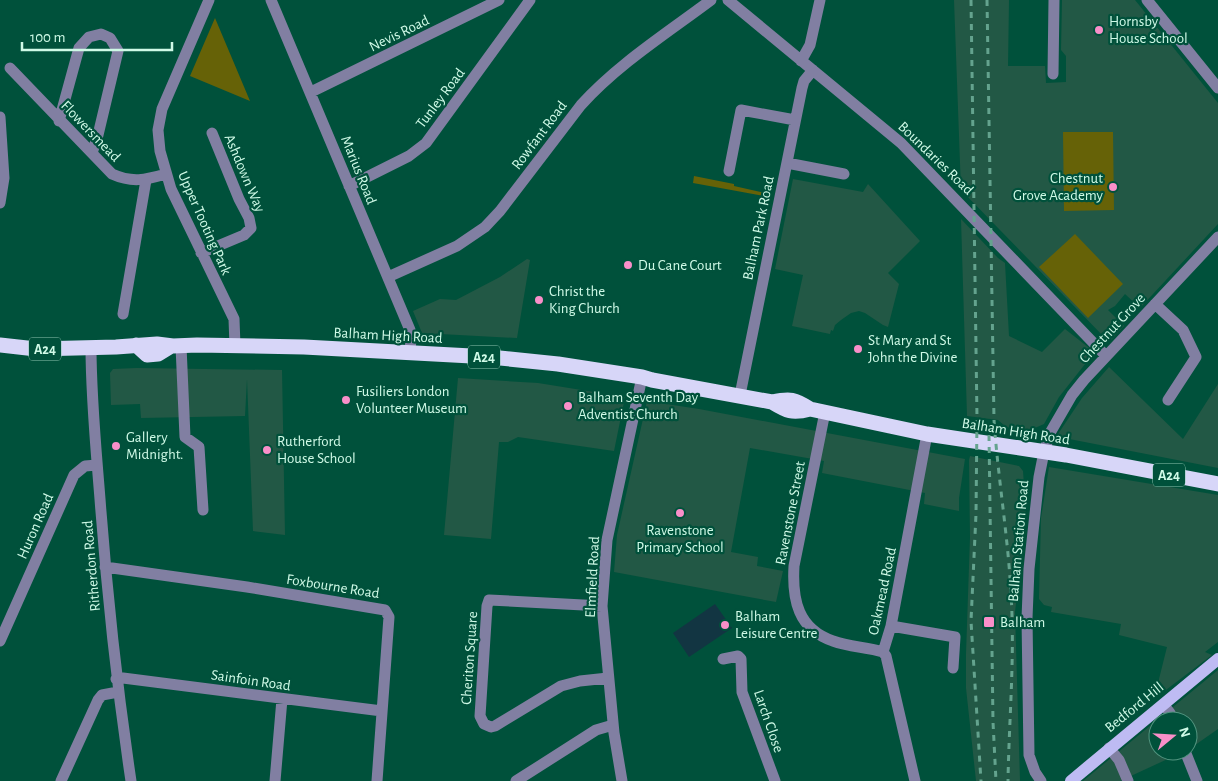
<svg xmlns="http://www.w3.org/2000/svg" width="1218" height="781" viewBox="0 0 1218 781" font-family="'Alegreya Sans',sans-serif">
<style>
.built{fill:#225845}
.green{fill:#666207}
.water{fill:#123542}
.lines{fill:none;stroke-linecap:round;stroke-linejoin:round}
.minor{stroke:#817fa2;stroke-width:11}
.major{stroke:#bebbf3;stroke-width:12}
.highway{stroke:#d7d6f8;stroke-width:15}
.rail{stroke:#64a38e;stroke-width:3;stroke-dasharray:6 6;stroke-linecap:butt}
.poi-dot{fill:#f98fc9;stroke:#00513b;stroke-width:2}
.labels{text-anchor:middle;stroke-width:4.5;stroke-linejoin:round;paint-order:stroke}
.shield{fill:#00513b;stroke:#91c7b3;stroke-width:1}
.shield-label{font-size:14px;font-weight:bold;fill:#cffae7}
.poi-label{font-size:15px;fill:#cffae7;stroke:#00513b;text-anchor:start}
.street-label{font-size:15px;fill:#cffae7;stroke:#00513b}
</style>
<rect width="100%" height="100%" fill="#00513b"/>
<path class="built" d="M 954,0 L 1009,0 L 1008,66 L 1045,66 L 1046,83 L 1066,82 L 1066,56 L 1061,50 L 1062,0 L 1135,0 L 1218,103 L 1218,224 L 1140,308 L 1125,294 L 1115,306 L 1108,310 L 1124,326 L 1111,340 L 1107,340 L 961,190 Z
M 793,179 L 863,192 L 868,184 L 920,241 L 888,273 L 899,284 L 888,327 L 883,325 L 865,313 L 859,311 L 851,313 L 841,320 L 835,325 L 833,331 L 831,330 L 830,334 L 792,326 L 803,275 L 775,269 Z
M 961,219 L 998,258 L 1005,263 L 1009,336 L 1042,352 L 1065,329 L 1093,351 L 1093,354 L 1059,397 L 1044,424 L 1028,431 L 1006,427 L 998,420 L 967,416 Z
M 527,259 L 530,260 L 517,338 L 422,333 L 413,311 L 440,299 L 456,300 L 500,277 Z
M 1109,367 L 1183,439 L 1218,384 L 1218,468 L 1059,437 L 1058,434 L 1082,398 Z
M 137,368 L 282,370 L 285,535 L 253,531 L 247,379 L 245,416 L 141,418 L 140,404 L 111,405 L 110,373 L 113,369 Z
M 458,378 L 538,383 L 625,397 L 614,451 L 518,437 L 508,442 L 499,442 L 491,539 L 444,535 Z
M 647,401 L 699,409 L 965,459 L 959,498 L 959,511 L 924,504 L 925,493 L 822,473 L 824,461 L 750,448 L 731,552 L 758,557 L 757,566 L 783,571 L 776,602 L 614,572 L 617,535 Z
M 970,456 L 1019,466 L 1023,471 L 1026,515 L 1015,612 L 1020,781 L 976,781 L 966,688 L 966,654 L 970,537 L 969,460 Z
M 1049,467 L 1218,495 L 1218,642 L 1205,652 L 1212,655 L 1154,699 L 1167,647 L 1119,635 L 1121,624 L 1051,612 L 1052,607 L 1044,605 L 1039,599 L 1041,518 Z
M 1218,670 L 1218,729 L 1188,750 L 1188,721 L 1158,721 L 1158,751 L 1185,751 L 1120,781 L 1083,781 Z"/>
<path class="green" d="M 215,18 L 250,101 L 190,76 Z
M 1063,132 L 1113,132 L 1114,210 L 1064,211 Z
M 694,176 L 734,184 L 734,186 L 765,193 L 764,196 L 693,183 Z
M 1075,234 L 1123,284 L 1088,318 L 1039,267 Z"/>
<path class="water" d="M 715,604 L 732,628 L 689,657 L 673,633 Z"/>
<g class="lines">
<path class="minor" d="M 209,0 L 162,109 L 158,130 L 160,151 L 171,189 L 234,319 L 235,346
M 271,0 L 410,330 L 411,337 L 410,354
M 728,0 L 901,143 L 1106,356
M 1147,0 L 1218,88
M 801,61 L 810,45 L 820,0
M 10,68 L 112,174 C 132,183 145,180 166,174
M 1053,74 L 1054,0
M 311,92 L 499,0
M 0,117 L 4,178 L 0,203
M 59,121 L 79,48 L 89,37 L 101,34 L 110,38 L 118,51 L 98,135 L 92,153
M 787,163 L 844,174
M 729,171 L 741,110 L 795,120
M 349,186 L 409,156 L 426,143 L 530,0
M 201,253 L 244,235 L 251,228 L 249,218 L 239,199 L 212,133
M 388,277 L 457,246 L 485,227 L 500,211 L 581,105 C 618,64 667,33 711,0
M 1155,304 L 1183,330 L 1196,357 L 1168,400
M 123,314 L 146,180
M 181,346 L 185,437 L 199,447 L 203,510
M 91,347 C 91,398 96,448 100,499 C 107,593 117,687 131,781
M 740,395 L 802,88 L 804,81 L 813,70
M 825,412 L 794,566 C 792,600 798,629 833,641 C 849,647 867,647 883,652
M 105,567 L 247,587 L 385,610 L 389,617 L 377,781
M 602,606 L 489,600 L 487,606 L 480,716 L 484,724 L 491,727 L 495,726 L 561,686 L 580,681 L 608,678
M 891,626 L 955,637 L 953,668
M 0,641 L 74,475 L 85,466 L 97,465
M 883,652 L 891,626 L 927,434
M 883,652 L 886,656 L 915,781
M 723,659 L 738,656 L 741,659 L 742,692 L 775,781
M 116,679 L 123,678 L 382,711
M 1164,705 L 1170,713 L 1173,721
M 1109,748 L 1119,760 L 1128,781
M 1185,751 L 1197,781
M 61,781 L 98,700 L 102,695 L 118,692
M 275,781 L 282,699
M 516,781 L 596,730 L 613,725
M 622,781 L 614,733 L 602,606 L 607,540 L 642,377
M 1041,781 L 1035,772 L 1029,755 L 1027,618 L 1029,569 L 1039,477 L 1044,452 L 1050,433 L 1072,395 L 1084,380 L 1218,237"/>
<path class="major" d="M 1071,781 L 1218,659"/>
<path class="highway" d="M 0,345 L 36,349 L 116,347 L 157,344 L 173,346 L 197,345 L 304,347 L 490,357 L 558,364 L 642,377 L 652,380 L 772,402 C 787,411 792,414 810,409
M 136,345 L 147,355 L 158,354 L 171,346
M 772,402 C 790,398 795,399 810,409 L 927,434 L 1066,455 L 1218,484"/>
<path class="rail" d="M 971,0 L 977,418 L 976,514 L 971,621 L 981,781
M 987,0 L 994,420 C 998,478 1008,536 1011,594 C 1015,656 1009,719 1008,781
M 989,435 L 993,722 L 996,781"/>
</g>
<g class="poi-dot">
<circle cx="1099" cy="30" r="5"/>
<circle cx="1113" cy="187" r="5"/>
<circle cx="628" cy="265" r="5"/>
<circle cx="539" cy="300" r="5"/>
<circle cx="858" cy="349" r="5"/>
<circle cx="346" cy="400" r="5"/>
<circle cx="568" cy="406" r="5"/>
<circle cx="116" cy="446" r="5"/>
<circle cx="267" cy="450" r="5"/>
<circle cx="680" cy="513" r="5"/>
<rect x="983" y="616" width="12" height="12" rx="2.5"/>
<circle cx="725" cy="625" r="5"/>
</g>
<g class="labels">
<g class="shield">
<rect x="29" y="337.5" width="32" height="23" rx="4"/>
<rect x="468" y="345.5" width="32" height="23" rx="4"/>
<rect x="1153" y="463.5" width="32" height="23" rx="4"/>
</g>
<g class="shield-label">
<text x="45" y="354">A24</text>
<text x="484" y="362">A24</text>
<text x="1169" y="480">A24</text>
</g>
<g class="poi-label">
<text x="1109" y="26">Hornsby<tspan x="1109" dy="17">House School</tspan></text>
<text x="1103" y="183" text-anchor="end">Chestnut<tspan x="1103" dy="17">Grove Academy</tspan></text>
<text x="638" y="270">Du Cane Court</text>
<text x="549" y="296">Christ the<tspan x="549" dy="17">King Church</tspan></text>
<text x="868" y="345">St Mary and St<tspan x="868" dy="17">John the Divine</tspan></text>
<text x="356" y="396">Fusiliers London<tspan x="356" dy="17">Volunteer Museum</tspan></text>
<text x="578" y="402">Balham Seventh Day<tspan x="578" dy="17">Adventist Church</tspan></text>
<text x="126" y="442">Gallery<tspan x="126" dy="17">Midnight.</tspan></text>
<text x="277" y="446">Rutherford<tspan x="277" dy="17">House School</tspan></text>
<text x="680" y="535" text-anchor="middle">Ravenstone<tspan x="680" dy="17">Primary School</tspan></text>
<text x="735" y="621">Balham<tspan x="735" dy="17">Leisure Centre</tspan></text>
<text x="1000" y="627">Balham</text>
</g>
<g class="street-label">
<text transform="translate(399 33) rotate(-26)" y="5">Nevis Road</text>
<text transform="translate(440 98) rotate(-53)" y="5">Tunley Road</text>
<text transform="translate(91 131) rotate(46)" y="5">Flowersmead</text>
<text transform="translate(539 135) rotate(-53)" y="5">Rowfant Road</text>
<text transform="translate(936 158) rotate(44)" y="5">Boundaries Road</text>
<text transform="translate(359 170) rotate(68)" y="5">Marius Road</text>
<text transform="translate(245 173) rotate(67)" y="5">Ashdown Way</text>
<text transform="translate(205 223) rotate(66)" y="5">Upper Tooting Park</text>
<text transform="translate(758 228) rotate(-78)" y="5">Balham Park Road</text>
<text transform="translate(1112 328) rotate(-47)" y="5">Chestnut Grove</text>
<text transform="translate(388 335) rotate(3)" y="5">Balham High Road</text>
<text transform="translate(1016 431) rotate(9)" y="5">Balham High Road</text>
<text transform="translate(790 513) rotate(-79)" y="5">Ravenstone Street</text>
<text transform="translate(35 526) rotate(-66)" y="5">Huron Road</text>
<text transform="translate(1018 541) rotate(-85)" y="5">Balham Station Road</text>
<text transform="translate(91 566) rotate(-95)" y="5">Ritherdon Road</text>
<text transform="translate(592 577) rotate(-87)" y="5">Elmfield Road</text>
<text transform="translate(333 586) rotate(9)" y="5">Foxbourne Road</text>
<text transform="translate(882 591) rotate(-78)" y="5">Oakmead Road</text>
<text transform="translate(469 658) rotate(-86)" y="5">Cheriton Square</text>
<text transform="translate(251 680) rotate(8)" y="5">Sainfoin Road</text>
<text transform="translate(1134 707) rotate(-39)" y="5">Bedford Hill</text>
<text transform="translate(769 721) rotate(71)" y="5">Larch Close</text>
</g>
</g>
<g transform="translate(1173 736) rotate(72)"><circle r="24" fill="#00513b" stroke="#539580"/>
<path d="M0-4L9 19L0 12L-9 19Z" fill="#f98fc9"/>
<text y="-8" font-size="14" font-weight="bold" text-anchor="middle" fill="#cffae7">N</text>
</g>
<path d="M22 42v8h150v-8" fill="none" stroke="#cffae7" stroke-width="2.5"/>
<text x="30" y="42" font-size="15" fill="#cffae7" stroke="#00513b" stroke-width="4" paint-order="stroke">100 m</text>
</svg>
